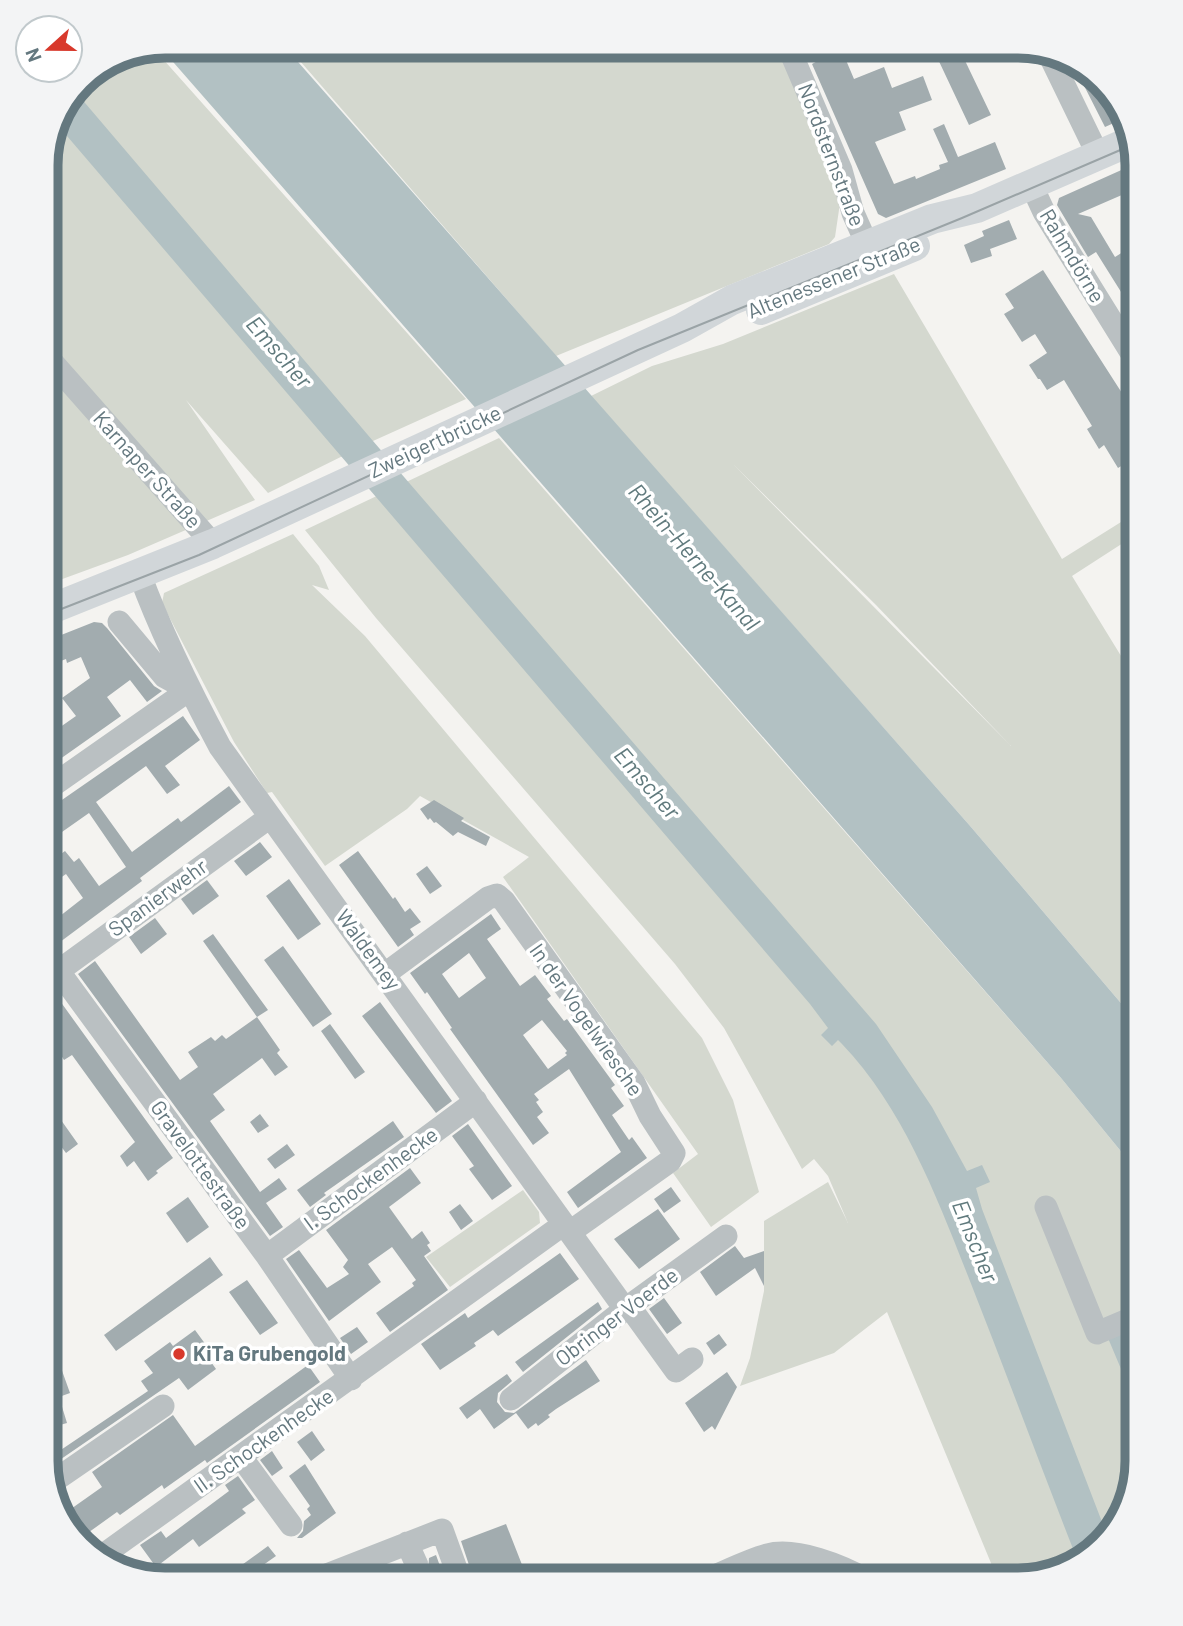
<svg xmlns="http://www.w3.org/2000/svg" width="1183" height="1626" viewBox="0 0 1183 1626" font-family="Barlow,sans-serif">
<style>
.green{fill:#d4d8cf;fill-rule:evenodd}
.water{fill:#b2c1c3}
.building{fill:#a2acaf;fill-rule:evenodd}
.lines{fill:none;stroke-linecap:round;stroke-linejoin:round}
.minor-tunnel{stroke:#c9cece;stroke-width:23;stroke-dasharray:23 11;stroke-linecap:butt}
.minor{stroke:#bac0c2;stroke-width:23}
.major{stroke:#d1d6d9;stroke-width:30}
.tram{stroke:#9aa3a6;stroke-width:2}
.poi-dot{fill:#d8392c;stroke:#fff;stroke-width:2.5}
.labels{text-anchor:middle;stroke-width:7;stroke-linejoin:round;paint-order:stroke}
.street-label{font-size:21px;fill:#64787f;stroke:#fff}
.poi-label{font-size:21px;font-weight:bold;fill:#64787f;stroke:#fff;text-anchor:start}
.water-label{font-size:23px;font-style:italic;fill:#607a7d;stroke:#fff}
.rim{fill:none;stroke:#64787f;stroke-width:9}
</style>
<rect width="100%" height="100%" fill="#f4f3f0"/>
<path class="green" d="M 287,46 L 784,46 L 837,170 L 840,203 L 835,237 L 829,244 L 556,356 Z
M 154,49 L 466,399 L 373,441 L 268,493 L 186,400 L 255,500 L 128,555 L 46,585 L 46,156 L 58,112 L 86,75 Z
M 894,274 L 1062,559 L 1137,512 L 1137,534 L 1072,576 L 1137,682 L 1137,1022 L 971,827 L 591,396 L 652,366 L 723,344 ZM 733,464 L 876,605 L 1011,746 Z
M 499,438 L 1061,1078 L 1137,1171 L 1137,1462 L 1122,1521 L 1078,1564 L 1019,1580 L 998,1580 L 887,1312 L 834,1353 L 740,1386 L 750,1358 L 764,1291 L 764,1221 L 828,1182 L 848,1223 L 828,1176 L 814,1159 L 802,1169 L 724,1028 L 675,964 L 376,618 L 305,530 Z
M 293,534 L 319,566 L 329,590 L 312,585 L 365,636 L 702,1038 L 733,1100 L 759,1192 L 711,1227 L 673,1173 L 698,1154 L 503,877 L 529,857 L 420,796 L 407,809 L 325,866 L 272,792 L 267,793 L 234,742 L 162,603 L 164,593 Z
M 523,1190 L 539,1212 L 540,1223 L 450,1287 L 426,1257 Z"/>
<path class="water" d="M 165,46 L 284,46 L 971,827 L 1137,1022 L 1137,1171 L 1061,1078 L 160,47 Z
M 74,90 L 373,441 L 876,1024 L 932,1107 L 967,1171 L 982,1165 L 990,1182 L 976,1188 L 982,1209 L 1107,1535 L 1079,1564 C 1041,1468 1006,1372 968,1276 C 936,1195 903,1108 842,1044 L 838,1040 L 832,1046 L 821,1035 L 828,1028 L 810,1004 L 55,122 L 58,112 Z
M 1137,1326 L 1137,1407 L 1108,1338 Z"/>
<path class="building" d="M 817,46 L 840,46 L 854,79 L 884,67 L 892,88 L 923,76 L 932,100 L 899,112 L 906,130 L 875,142 L 894,184 L 915,176 L 916,179 L 940,169 L 939,165 L 948,162 L 933,129 L 944,124 L 958,157 L 995,142 L 1006,169 L 886,218 L 878,214 L 812,64 L 823,58 Z
M 956,46 L 958,46 L 991,115 L 969,125 L 936,55 Z
M 1071,60 L 1078,62 L 1121,105 L 1125,118 L 1105,127 Z
M 1137,163 L 1138,188 L 1078,214 L 1091,217 L 1115,257 L 1123,252 L 1125,255 L 1138,247 L 1138,319 L 1096,252 L 1088,257 L 1057,205 L 1059,198 Z
M 1009,220 L 1017,239 L 990,249 L 992,256 L 971,263 L 964,245 L 984,236 L 982,231 Z
M 1043,270 L 1138,418 L 1138,489 L 1123,465 L 1118,468 L 1104,445 L 1099,449 L 1087,429 L 1092,426 L 1064,380 L 1047,390 L 1040,379 L 1038,379 L 1029,365 L 1047,353 L 1035,334 L 1022,342 L 1004,314 L 1014,308 L 1005,294 Z
M 94,622 L 102,623 L 107,628 L 154,686 L 162,691 L 147,702 L 130,680 L 107,697 L 121,716 L 46,769 L 46,737 L 76,716 L 62,698 L 90,678 L 81,657 L 67,663 L 66,659 L 53,664 L 46,641 Z
M 183,716 L 200,740 L 165,766 L 180,785 L 167,794 L 146,766 L 96,802 L 132,852 L 178,818 L 181,822 L 229,786 L 241,802 L 140,878 L 142,881 L 56,945 L 46,935 L 46,927 L 83,898 L 66,874 L 46,888 L 46,865 L 65,851 L 74,862 L 79,858 L 99,886 L 126,867 L 89,813 L 52,839 L 46,830 L 46,811 Z
M 434,800 L 464,818 L 461,821 L 490,837 L 486,846 L 458,832 L 453,836 L 436,822 L 434,823 L 430,818 L 428,820 L 420,809 Z
M 260,842 L 272,857 L 246,876 L 234,861 Z
M 358,851 L 393,899 L 395,897 L 405,912 L 410,908 L 421,922 L 410,929 L 414,935 L 398,947 L 339,865 Z
M 427,866 L 442,886 L 430,894 L 416,874 Z
M 289,879 L 321,924 L 298,940 L 266,896 Z
M 207,880 L 219,896 L 193,915 L 181,899 Z
M 491,914 L 501,929 L 487,939 L 520,986 L 535,975 L 551,996 L 547,999 L 564,1021 L 567,1019 L 615,1085 L 611,1088 L 624,1106 L 612,1115 L 629,1140 L 632,1137 L 647,1158 L 578,1208 L 567,1192 L 621,1152 L 569,1069 L 534,1094 L 539,1100 L 536,1102 L 543,1112 L 537,1117 L 549,1133 L 533,1145 L 450,1029 L 452,1028 L 427,992 L 425,994 L 410,973 ZM 469,953 L 486,978 L 459,998 L 442,974 ZM 542,1020 L 567,1051 L 565,1053 L 567,1055 L 548,1069 L 523,1035 Z
M 155,918 L 167,934 L 141,954 L 129,937 Z
M 213,934 L 268,1010 L 257,1017 L 203,941 Z
M 283,946 L 332,1014 L 313,1027 L 264,960 Z
M 95,961 L 180,1080 L 198,1067 L 188,1052 L 211,1037 L 215,1041 L 222,1035 L 226,1039 L 257,1017 L 280,1050 L 277,1053 L 288,1067 L 275,1076 L 262,1058 L 213,1094 L 225,1110 L 210,1121 L 260,1192 L 279,1178 L 287,1189 L 266,1203 L 283,1227 L 270,1236 L 78,974 Z
M 46,994 L 55,994 L 173,1158 L 156,1171 L 158,1173 L 148,1181 L 134,1161 L 127,1167 L 120,1156 L 135,1142 L 72,1055 L 64,1060 L 46,1031 Z
M 380,1002 L 452,1101 L 436,1113 L 362,1016 Z
M 330,1024 L 365,1072 L 355,1079 L 321,1031 Z
M 260,1114 L 269,1126 L 258,1133 L 250,1122 Z
M 61,1120 L 78,1144 L 66,1153 L 48,1129 Z
M 393,1121 L 404,1137 L 324,1193 L 326,1195 L 310,1207 L 297,1190 Z
M 468,1124 L 512,1186 L 492,1200 L 469,1169 L 474,1166 L 452,1136 Z
M 287,1144 L 295,1155 L 275,1169 L 267,1159 Z
M 410,1168 L 421,1183 L 389,1207 L 412,1239 L 422,1231 L 430,1243 L 427,1245 L 431,1251 L 424,1256 L 448,1290 L 390,1332 L 376,1313 L 414,1286 L 412,1283 L 416,1280 L 392,1247 L 368,1264 L 381,1282 L 329,1321 L 286,1259 L 299,1250 L 327,1288 L 349,1274 L 343,1267 L 348,1260 L 326,1230 Z
M 671,1187 L 681,1201 L 664,1213 L 654,1199 Z
M 188,1197 L 209,1227 L 187,1243 L 166,1213 Z
M 460,1204 L 473,1221 L 461,1230 L 449,1212 Z
M 658,1209 L 680,1239 L 639,1269 L 614,1239 Z
M 735,1246 L 744,1258 L 764,1251 L 764,1286 L 755,1268 L 716,1296 L 700,1272 Z
M 560,1253 L 579,1279 L 498,1336 L 493,1330 L 474,1343 L 476,1346 L 440,1370 L 421,1344 L 465,1313 L 468,1318 Z
M 210,1257 L 223,1275 L 116,1351 L 104,1335 Z
M 247,1280 L 278,1323 L 260,1335 L 229,1292 Z
M 664,1298 L 682,1323 L 667,1334 L 649,1309 Z
M 598,1302 L 602,1309 L 523,1372 L 515,1362 Z
M 46,1326 L 70,1393 L 59,1397 L 67,1423 L 46,1429 Z
M 357,1327 L 368,1342 L 351,1354 L 340,1338 Z
M 195,1330 L 206,1345 L 201,1348 L 216,1369 L 188,1390 L 179,1378 L 48,1468 L 46,1460 L 148,1391 L 141,1381 L 153,1373 L 144,1361 L 170,1342 L 173,1346 Z
M 719,1334 L 727,1345 L 714,1355 L 706,1343 Z
M 586,1360 L 600,1381 L 556,1409 L 548,1415 L 550,1417 L 538,1426 L 536,1423 L 528,1429 L 516,1413 L 494,1429 L 480,1409 L 467,1419 L 459,1408 L 507,1374 L 512,1381 L 498,1393 L 497,1402 L 505,1412 L 514,1413 Z
M 308,1365 L 320,1382 L 207,1463 L 205,1460 L 164,1489 L 162,1485 L 120,1515 L 117,1512 L 85,1535 L 68,1511 L 102,1487 L 92,1472 L 173,1415 L 195,1446 Z
M 727,1372 L 737,1387 L 715,1430 L 712,1426 L 704,1432 L 685,1403 Z
M 312,1431 L 325,1450 L 311,1461 L 297,1442 Z
M 272,1451 L 283,1468 L 272,1476 L 260,1460 Z
M 305,1464 L 336,1513 L 302,1538 L 297,1538 L 303,1531 L 304,1521 L 311,1515 L 307,1509 L 310,1506 L 289,1476 Z
M 238,1476 L 255,1500 L 242,1509 L 246,1513 L 199,1547 L 193,1539 L 156,1567 L 140,1545 L 161,1531 L 166,1538 L 229,1491 L 225,1485 Z
M 506,1524 L 528,1580 L 474,1580 L 461,1541 Z
M 268,1546 L 276,1556 L 242,1580 L 221,1580 Z
M 436,1555 L 445,1580 L 385,1580 L 405,1571 L 414,1577 L 422,1575 L 428,1571 L 429,1558 Z"/>
<g class="lines">
<path class="minor-tunnel" d="M 416,1563 L 423,1580"/>
<path class="minor" d="M 788,46 L 841,170 L 853,213 L 874,260
M 1048,52 L 1098,155
M 1031,184 L 1044,212 L 1137,362
M 46,355 L 213,544
M 140,575 C 162,635 190,691 220,747 L 625,1309
M 119,622 L 165,677 L 189,690
M 46,790 L 189,690
M 46,954 L 267,1256 L 351,1379
M 385,974 L 488,898 L 497,895 L 504,901 L 634,1083 L 650,1116 L 674,1153 L 670,1161 L 570,1232
M 46,980 L 270,817
M 1046,1207 L 1097,1333 L 1137,1316
M 267,1256 L 476,1101
M 629,1306 L 676,1371 L 692,1359
M 511,1399 L 625,1309 L 726,1236
M 241,1457 L 291,1525
M 51,1483 L 163,1406
M 407,1543 L 416,1563
M 99,1558 L 564,1224
M 314,1580 L 442,1530 L 460,1580
M 705,1580 C 725,1572 746,1561 767,1555 C 796,1547 842,1566 867,1580"/>
<path class="major" d="M 761,310 L 915,246
M 46,611 L 213,544 L 682,328 L 732,300 L 932,219 L 977,208 L 1131,141"/>
<path class="tram" d="M 46,615 L 199,555 L 638,350 L 962,218 L 1132,145"/>
</g>
<circle class="poi-dot" cx="179" cy="1354" r="7"/>
<g class="labels">
<g class="street-label">
<text transform="translate(831 155) rotate(69)" y="7">Nordsternstraße</text>
<text transform="translate(1072 256) rotate(59)" y="7">Rahmdörne</text>
<text transform="translate(834 278) rotate(-22)" y="7">Altenessener Straße</text>
<text transform="translate(435 442) rotate(-25)" y="7">Zweigertbrücke</text>
<text transform="translate(147 470) rotate(48)" y="7">Karnaper Straße</text>
<text transform="translate(158 898) rotate(-36)" y="7">Spanierwehr</text>
<text transform="translate(368 950) rotate(54)" y="7">Waldemey</text>
<text transform="translate(586 1020) rotate(55)" y="7">In der Vogelwiesche</text>
<text transform="translate(200 1165) rotate(54)" y="7">Gravelottestraße</text>
<text transform="translate(371 1179) rotate(-36)" y="7">I. Schockenhecke</text>
<text transform="translate(617 1317) rotate(-37)" y="7">Obringer Voerde</text>
<text transform="translate(264 1441) rotate(-35)" y="7">II. Schockenhecke</text>
</g>
<g class="poi-label">
<text x="193" y="1361">KiTa Grubengold</text>
</g>
<g class="water-label">
<text transform="translate(279 352) rotate(49)" y="8">Emscher</text>
<text transform="translate(694 557) rotate(49)" y="8">Rhein-Herne-Kanal</text>
<text transform="translate(647 783) rotate(49)" y="8">Emscher</text>
<text transform="translate(975 1241) rotate(68)" y="8">Emscher</text>
</g>
</g>
<path d="M0 0H1183V1626H0ZM165 58H1018A107 107 0 0 1 1125 165V1461A107 107 0 0 1 1018 1568H165A107 107 0 0 1 58 1461V165A107 107 0 0 1 165 58Z" fill="#f3f4f5" fill-rule="evenodd"/>
<path class="rim" d="M165 58H1018A107 107 0 0 1 1125 165V1461A107 107 0 0 1 1018 1568H165A107 107 0 0 1 58 1461V165A107 107 0 0 1 165 58Z"/>
<g transform="translate(49 49) rotate(249)"><circle r="33" fill="#ffffff" stroke="#c1c9cc" stroke-width="2"/>
<path d="M0-5L12 26L0 18L-12 26Z" fill="#d8392c"/>
<text y="-10" font-size="19" font-weight="bold" text-anchor="middle" fill="#64787f">N</text>
</g>
</svg>
